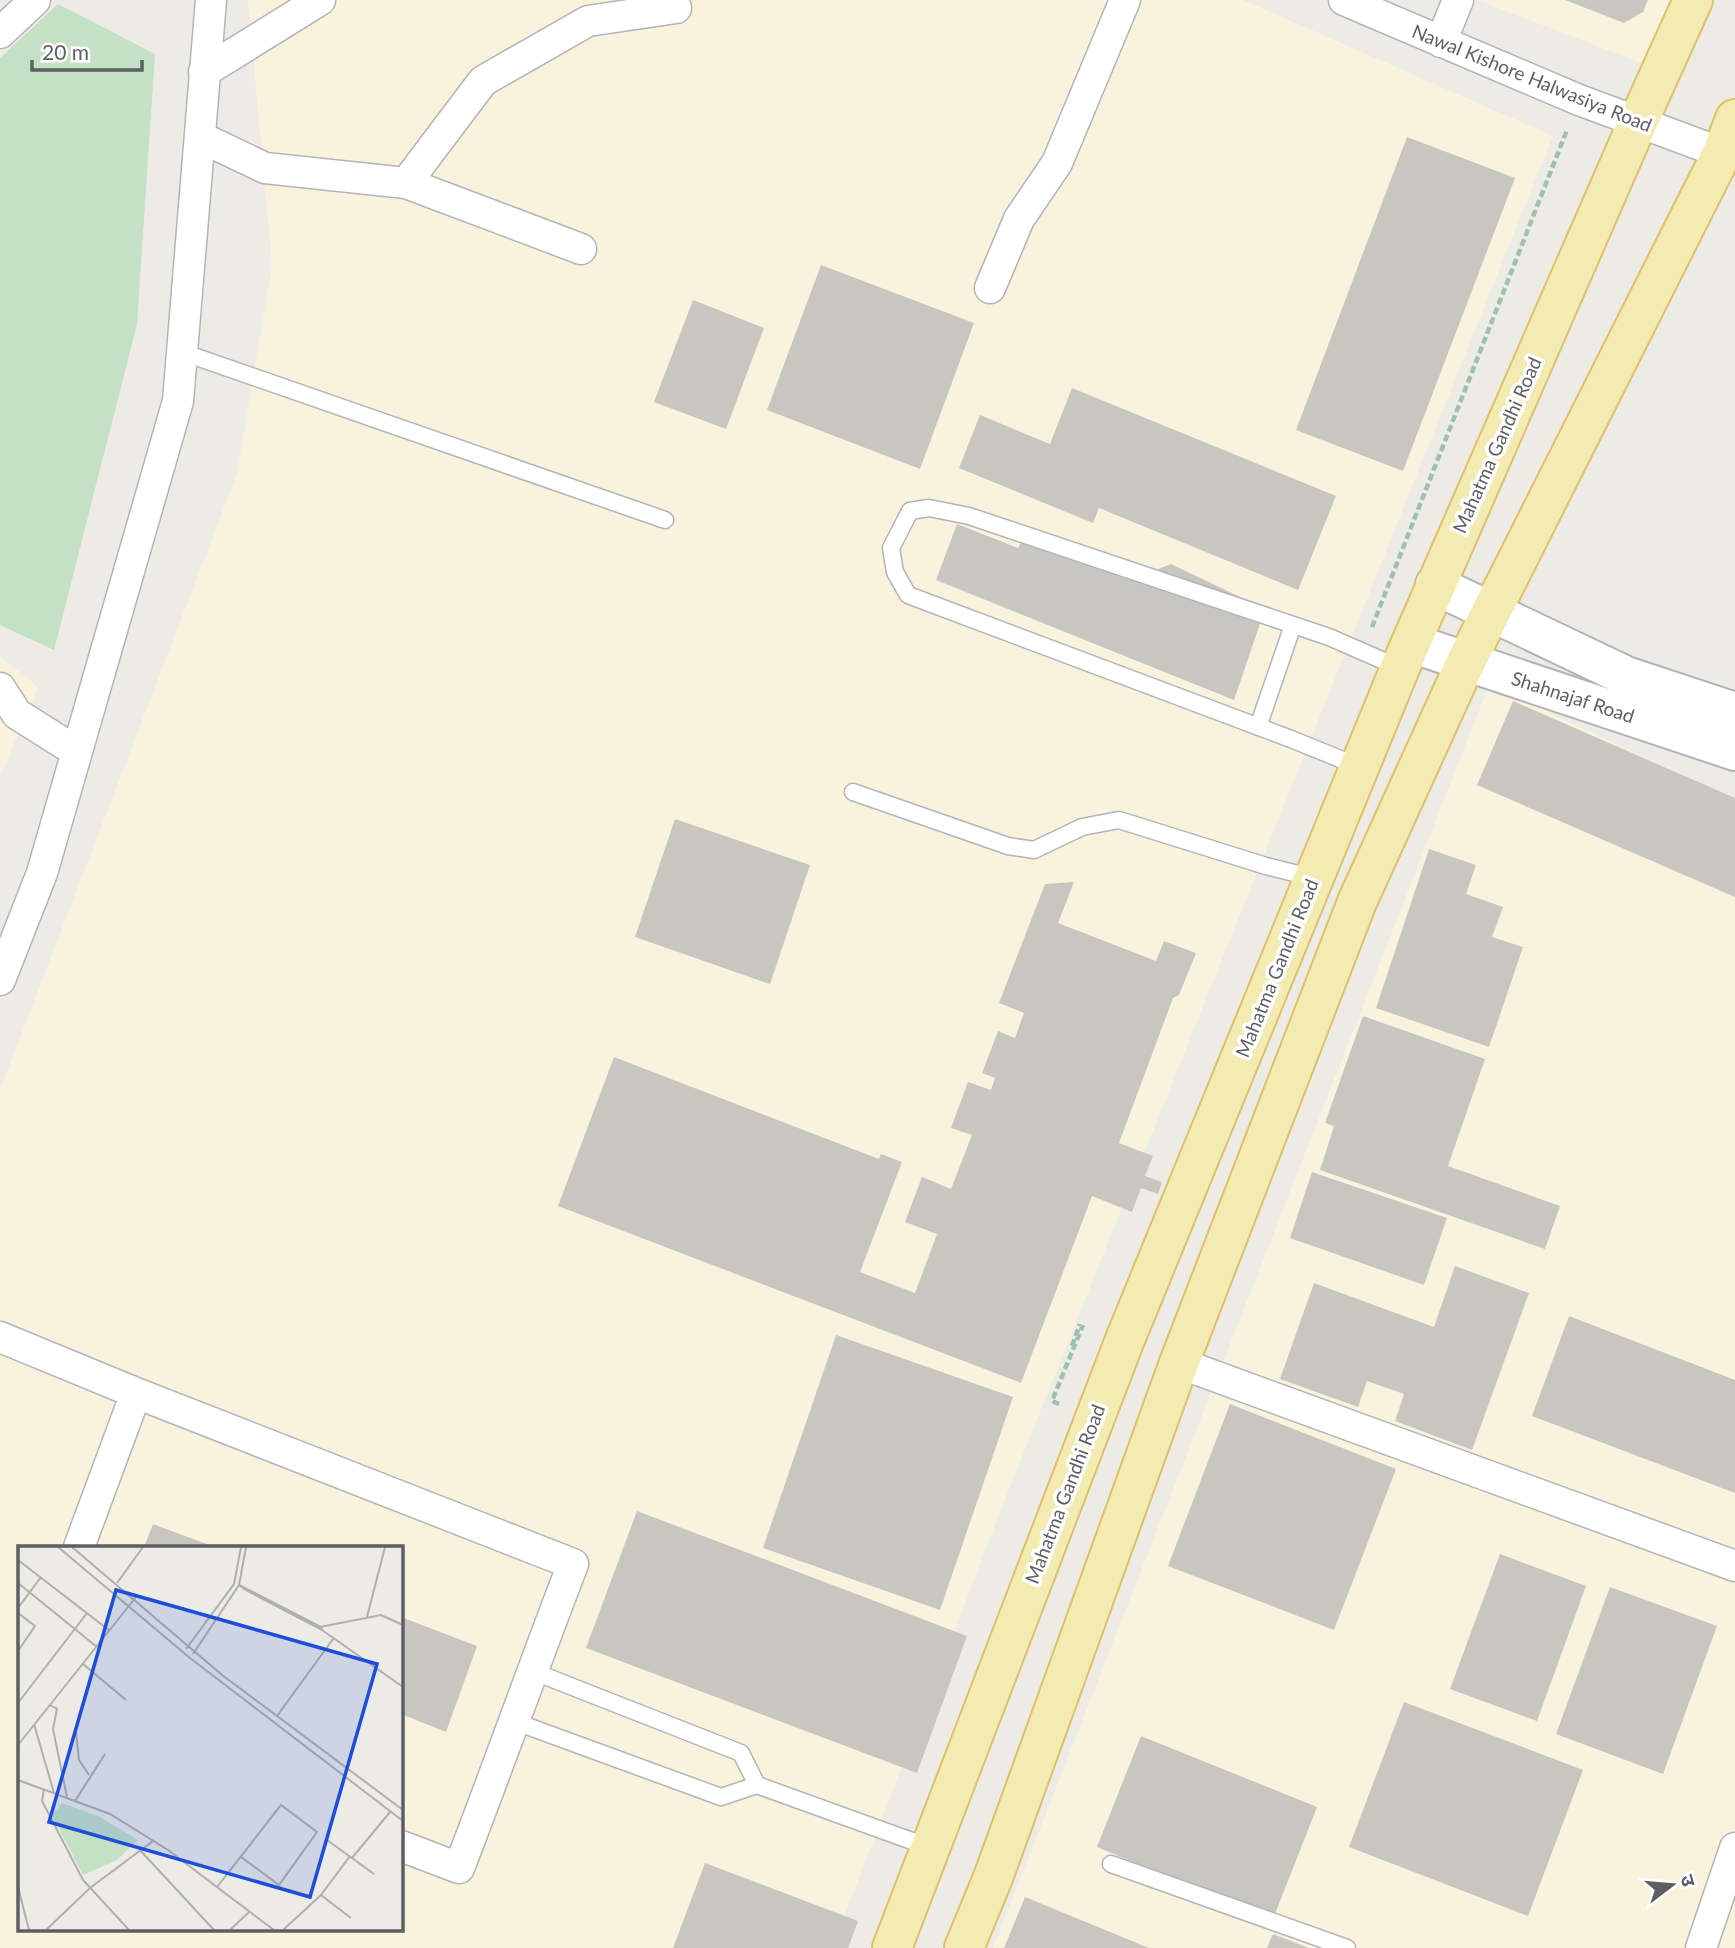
<svg xmlns="http://www.w3.org/2000/svg" width="1735" height="1948" viewBox="0 0 1735 1948" font-family="Lato,'Noto Sans Devanagari',sans-serif">
<style>
.commercial{fill:#f9f3dd;fill-rule:evenodd}
.green{fill:#c4e1c5}
.building{fill:#c8c6c1}
.lines{fill:none;stroke-linecap:round;stroke-linejoin:round}
.service-casing{stroke:#b2b4b8;stroke-width:19}
.minor-casing{stroke:#b2b4b8;stroke-width:33}
.secondary-casing{stroke:#b1b3b8;stroke-width:42}
.primary-casing{stroke:#dfc16b;stroke-width:42}
.path{stroke:#9ec1a9;stroke-width:4.5;stroke-dasharray:7 3.5;stroke-linecap:butt}
.service{stroke:#fff;stroke-width:16}
.minor{stroke:#fff;stroke-width:30}
.secondary{stroke:#fff;stroke-width:38}
.primary{stroke:#f4ebb2;stroke-width:38}
.labels{text-anchor:middle;stroke-width:7;stroke-linejoin:round;paint-order:stroke}
.street-label{font-size:19px;fill:#5c5f63;stroke:#fff}
.inset-road{fill:none;stroke:#afafad;stroke-width:2}
.view{fill:#1d4ed8;fill-opacity:0.15;stroke:#1d4ed8;stroke-width:3.5}
.inset-edge{fill:none;stroke:#5c5f63;stroke-width:3.5}
</style>
<rect width="100%" height="100%" fill="#edebe5"/>
<path class="commercial" d="M 248,0 L 1243,0 L 1553,136 L 1005,1499 L 832,1948 L 0,1948 L 0,1090 L 237,474 L 272,265 ZM 19,1547 L 401,1547 L 401,1929 L 19,1929 Z
M 1477,0 L 1673,0 L 1644,64 Z
M 0,656 L 38,687 L 0,777 Z
M 1489,685 L 1735,799 L 1735,1948 L 993,1948 Z"/>
<path class="green" d="M 58,4 L 155,54 L 137,324 L 54,650 L 0,625 L 0,58 Z"/>
<path class="building" d="M 1565,0 L 1648,0 L 1643,12 L 1624,23 Z
M 1407,137 L 1515,178 L 1403,471 L 1296,430 Z
M 821,265 L 974,323 L 920,469 L 767,410 Z
M 693,300 L 764,328 L 726,429 L 654,402 Z
M 1072,388 L 1336,496 L 1298,590 L 1099,508 L 1093,523 L 959,468 L 980,415 L 1050,444 Z
M 957,524 L 1018,548 L 1023,539 L 1130,580 L 1171,564 L 1265,609 L 1234,700 L 936,580 Z
M 1513,701 L 1735,798 L 1735,897 L 1477,785 Z
M 675,819 L 810,865 L 770,984 L 635,937 Z
M 1429,849 L 1476,865 L 1466,894 L 1503,907 L 1492,937 L 1523,947 L 1489,1047 L 1376,1008 Z
M 1074,882 L 1058,923 L 1156,961 L 1164,941 L 1196,953 L 1179,995 L 1173,998 L 1119,1143 L 1153,1156 L 1145,1176 L 1162,1182 L 1158,1194 L 1141,1188 L 1132,1212 L 1092,1196 L 1021,1383 L 558,1206 L 614,1057 L 879,1159 L 881,1154 L 902,1162 L 860,1272 L 915,1293 L 937,1234 L 905,1222 L 922,1177 L 951,1189 L 972,1135 L 951,1128 L 968,1082 L 991,1090 L 995,1078 L 982,1073 L 998,1031 L 1015,1038 L 1024,1013 L 999,1003 L 1045,884 Z
M 1363,1016 L 1485,1059 L 1448,1166 L 1560,1206 L 1545,1249 L 1320,1170 L 1334,1126 L 1325,1123 Z
M 1312,1172 L 1447,1218 L 1424,1285 L 1290,1238 Z
M 1455,1266 L 1529,1293 L 1472,1450 L 1395,1421 L 1404,1394 L 1367,1381 L 1358,1407 L 1280,1379 L 1314,1283 L 1434,1327 Z
M 1569,1316 L 1735,1380 L 1735,1493 L 1532,1416 Z
M 836,1335 L 1013,1397 L 940,1610 L 763,1548 Z
M 1230,1404 L 1396,1469 L 1334,1630 L 1168,1566 Z
M 637,1511 L 967,1636 L 917,1773 L 586,1648 Z
M 153,1524 L 158,1526 L 215,1547 L 144,1547 Z
M 1500,1554 L 1586,1586 L 1537,1721 L 1450,1689 Z
M 1610,1587 L 1717,1626 L 1663,1774 L 1556,1734 Z
M 401,1617 L 477,1646 L 446,1732 L 401,1714 Z
M 1404,1702 L 1583,1770 L 1528,1916 L 1349,1847 Z
M 1141,1736 L 1317,1807 L 1273,1919 L 1097,1847 Z
M 705,1863 L 858,1921 L 848,1948 L 673,1948 Z
M 1025,1897 L 1149,1948 L 1004,1948 Z
M 1273,1934 L 1309,1948 L 1267,1948 Z"/>
<g class="lines">
<defs>
<path id="service" d="M 182,352 L 665,520
M 1258,727 L 1293,625
M 1360,767 L 1291,739 L 908,595 L 895,572 L 891,548 L 910,511 L 929,508 L 969,516 L 1329,637 L 1400,668
M 853,792 L 1008,846 L 1034,850 L 1082,827 L 1119,820 L 1266,866 L 1314,878
M 516,1722 L 721,1797 L 757,1785 L 741,1753 L 532,1671
M 757,1785 L 912,1841
M 1111,1864 L 1347,1948"/>
<path id="minor" d="M 1344,0 L 1579,100 L 1722,153
M 0,33 L 35,0
M 1441,42 L 1458,0
M 204,72 L 320,0
M 200,137 L 265,168 L 406,183 L 581,249
M 406,183 L 483,81 L 588,21 L 676,8
M 990,288 L 1019,219 L 1057,163 L 1125,0
M 0,688 L 17,714 L 77,752
M 0,980 L 42,873 L 178,401 L 211,0
M 0,1337 L 136,1393 L 573,1564 C 534,1665 498,1767 459,1868 L 401,1846
M 1179,1363 L 1735,1566
M 79,1547 L 136,1393
M 1701,1948 L 1735,1848"/>
<path id="secondary" d="M 1435,585 L 1626,676 L 1735,712
M 1411,643 L 1735,751"/>
<path id="primary" d="M 892,1948 L 1124,1342 L 1400,668 L 1638,122 L 1693,0
M 964,1948 L 994,1875 L 1179,1363 L 1357,902 L 1466,662 L 1722,153 L 1735,119"/>
</defs>
<use href="#service" class="service-casing"/>
<use href="#minor" class="minor-casing"/>
<use href="#secondary" class="secondary-casing"/>
<use href="#primary" class="primary-casing"/>
<path class="path" d="M 1372,627 L 1567,130
M 1072,1346 L 1080,1324
M 1059,1404 L 1052,1401 L 1083,1325"/>
<use href="#service" class="service"/>
<use href="#minor" class="minor"/>
<use href="#secondary" class="secondary"/>
<use href="#primary" class="primary"/>
</g>
<g class="labels">
<g class="street-label">
<text transform="translate(1532 78) rotate(22)" y="7">Nawal Kishore Halwasiya Road</text>
<text transform="translate(1497 445) rotate(-66)" y="7">Mahatma Gandhi Road</text>
<text transform="translate(1573 697) rotate(18)" y="7">Shahnajaf Road</text>
<text transform="translate(1277 968) rotate(-68)" y="7">Mahatma Gandhi Road</text>
<text transform="translate(1065 1494) rotate(-69)" y="7">Mahatma Gandhi Road</text>
</g>
</g>
<g transform="translate(18 1546)">
<rect width="385" height="385" fill="#edebe5"/>
<path d="M 44,257 L 80,270 L 120,294 L 99,314 L 65,329 L 34,269 Z" fill="#c4e1c5"/>
<path class="inset-road" d="M 40,1 L 172,112 L 385,275M 54,1 L 204,129 L 385,264M 0,14 L 92,85M 0,37 L 79,101M 99,37 L 125,1M 221,39 L 303,81 L 304,84 L 226,43 ZM 0,62 L 23,31M 0,67 L 17,80 L 0,105M 349,71 L 367,1M 302,81 L 363,69 L 385,79M 304,84 L 385,141M 168,103 L 216,38 L 223,1M 175,108 L 221,39 L 228,1M 65,118 L 108,154M 0,157 L 69,67M 32,159 L 39,163 L 35,183 L 49,251M 259,170 L 315,93M 16,178 L 36,247M 58,186 L 61,214 L 71,229M 0,199 L 118,51M 0,234 L 92,268 L 150,304 L 256,384M 26,243 L 24,255 L 65,334 L 111,384M 57,255 L 87,208M 309,294 L 356,328M 121,303 L 196,384M 332,310 L 303,349 L 333,372M 334,312 L 372,266M 0,341 L 11,384M 199,341 L 263,259 L 299,286 L 261,339 L 223,311M 28,384 L 72,342 L 135,295M 212,384 L 231,366M 265,384 L 303,349"/>
<path class="view" d="M 98,44 L 359,118 L 292,351 L 31,276 Z"/>
<rect width="385" height="385" class="inset-edge"/>
</g>
<g transform="translate(1672 1885) rotate(74)" stroke="#ffffff" stroke-width="5" paint-order="stroke">
<path d="M0-5L12 26L0 18L-12 26Z" fill="#5c5f63"/>
<text y="-10" font-size="19" font-weight="bold" text-anchor="middle" fill="#5c5f63">उ</text>
</g>
<path d="M32 60v10h110v-10" fill="none" stroke="#5c5f63" stroke-width="3.5"/>
<text x="42" y="60" font-size="21" fill="#5c5f63" stroke="#ffffff" stroke-width="5" paint-order="stroke">20 m</text>
</svg>
